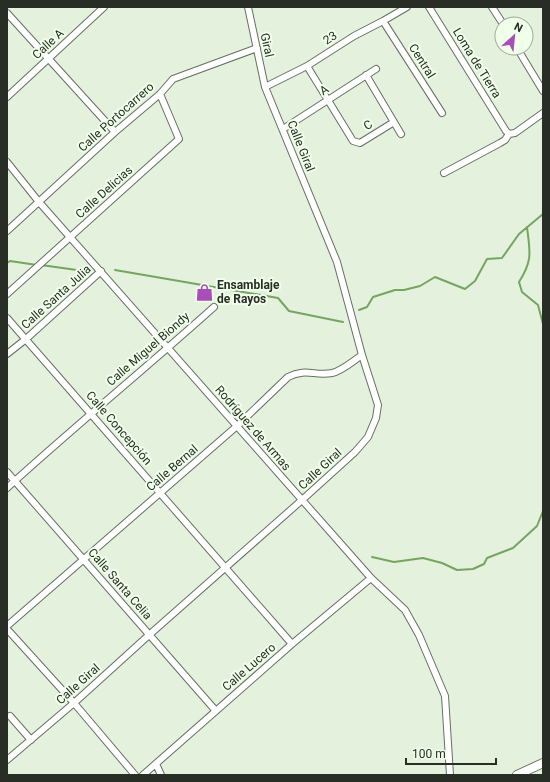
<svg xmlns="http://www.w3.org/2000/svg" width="550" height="782" viewBox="0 0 550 782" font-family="Roboto,sans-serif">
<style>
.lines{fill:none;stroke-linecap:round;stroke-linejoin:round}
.stream{stroke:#75a561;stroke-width:2}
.minor-casing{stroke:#657160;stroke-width:8}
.major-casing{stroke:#657160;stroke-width:10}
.minor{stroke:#fff;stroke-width:6}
.major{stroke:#fff;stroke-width:8}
.labels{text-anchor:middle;stroke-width:4;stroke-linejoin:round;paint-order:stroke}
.street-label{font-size:12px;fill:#282d26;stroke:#f0ffea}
.poi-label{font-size:12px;font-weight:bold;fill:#282d26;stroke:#f0ffea;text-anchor:start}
</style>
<rect width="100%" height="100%" fill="#e3f1dd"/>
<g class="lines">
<path class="stream" d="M 527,227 C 530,252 533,260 519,282 L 522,292 L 538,305 L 543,324
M 7,263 L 10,261 L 37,265
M 41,265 L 84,271
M 115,270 L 278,298 L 289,311 L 343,322
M 359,310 L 367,307 L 373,297 L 395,290 L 404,290 L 420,286 L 435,277 L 465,289 L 475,281 L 487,259 L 502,258 L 519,234 L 543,214
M 372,557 L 394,562 L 423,558 L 442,563 L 457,570 L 473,569 L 484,564 L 487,558 L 513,548 L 537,526 L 543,511"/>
<defs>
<path id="minor" d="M 429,7 L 506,131 L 509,134 L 515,133 L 543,113
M 492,7 L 503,24
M 7,13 L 115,132
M 383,21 L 442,113
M 517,48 L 543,91
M 307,66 L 353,141 L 360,143 L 394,122
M 366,75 L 401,134
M 265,87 L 307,66 L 354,36 L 383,21 L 407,7
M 7,97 L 104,7
M 283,129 L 376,69
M 7,162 L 39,202 L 371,578 L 405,610 L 419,635 L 445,696 L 450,775
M 444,173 L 500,143 L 505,140 L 509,134
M 7,231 L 115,132 L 160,94 L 173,79 L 257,48
M 7,294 L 179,139 L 160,94
M 7,318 L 292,644
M 7,354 L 26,339 L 101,271
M 7,472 L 216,711
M 7,488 C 75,426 146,368 214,307
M 7,626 L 237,426 L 288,377 C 306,368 314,376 332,373 C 342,371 353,361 362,355
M 7,629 L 74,703 L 135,775
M 10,716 L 31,740
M 7,760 L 74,703 L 149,635 L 302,500 L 355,452 L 368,437 L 376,418 L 378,405 L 362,355 L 337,262 L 265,87 L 248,7
M 156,764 L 161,775
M 143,775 L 292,644 L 371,578"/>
<path id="major" d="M 517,775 L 543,763"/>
</defs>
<use href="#minor" class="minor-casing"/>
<use href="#major" class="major-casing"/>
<use href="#minor" class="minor"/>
<use href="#major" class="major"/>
</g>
<defs>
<symbol id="shop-bare" viewBox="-9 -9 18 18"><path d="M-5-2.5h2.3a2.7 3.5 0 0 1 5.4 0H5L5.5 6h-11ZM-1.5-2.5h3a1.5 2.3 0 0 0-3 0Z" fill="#a94eb9" stroke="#f0ffea" stroke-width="2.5" paint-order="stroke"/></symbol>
</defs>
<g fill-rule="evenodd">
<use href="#shop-bare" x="192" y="280" width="25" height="25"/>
</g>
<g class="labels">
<g class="street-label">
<text transform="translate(330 38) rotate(-33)" y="4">23</text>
<text transform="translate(48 44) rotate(-43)" y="4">Calle A</text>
<text transform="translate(267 45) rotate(78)" y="4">Giral</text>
<text transform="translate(422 61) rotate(58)" y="4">Central</text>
<text transform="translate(477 63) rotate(58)" y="4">Loma de Tierra</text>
<text transform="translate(324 90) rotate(-33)" y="4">A</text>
<text transform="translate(116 117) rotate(-42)" y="4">Calle Portocarrero</text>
<text transform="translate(368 125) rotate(-32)" y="4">C</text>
<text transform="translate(301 146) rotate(68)" y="4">Calle Giral</text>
<text transform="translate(104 192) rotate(-42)" y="4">Calle Delicias</text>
<text transform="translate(56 297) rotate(-42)" y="4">Calle Santa Julia</text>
<text transform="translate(148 349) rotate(-41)" y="4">Calle Miguel Biondy</text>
<text transform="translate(119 428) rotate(49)" y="4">Calle Concepción</text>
<text transform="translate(253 428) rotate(49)" y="4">Rodríguez de Armas</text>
<text transform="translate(172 468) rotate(-41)" y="4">Calle Bernal</text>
<text transform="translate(320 469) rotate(-43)" y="4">Calle Giral</text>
<text transform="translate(120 584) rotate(49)" y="4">Calle Santa Celia</text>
<text transform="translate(249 667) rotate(-41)" y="4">Calle Lucero</text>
<text transform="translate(78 684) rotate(-42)" y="4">Calle Giral</text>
</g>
<g class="poi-label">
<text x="217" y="289">Ensamblaje<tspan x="217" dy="14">de Rayos</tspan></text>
</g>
</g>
<rect width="550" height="782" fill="none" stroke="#282d26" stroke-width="16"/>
<g transform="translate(514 36) rotate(27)"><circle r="19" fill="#f0ffea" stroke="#a0ab9c"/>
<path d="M0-3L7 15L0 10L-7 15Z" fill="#a94eb9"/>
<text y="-6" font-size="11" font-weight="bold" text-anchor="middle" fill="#282d26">N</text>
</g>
<path d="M406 758v6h90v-6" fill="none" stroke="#282d26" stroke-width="2"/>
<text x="412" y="758" font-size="12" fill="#282d26" stroke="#f0ffea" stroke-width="3" paint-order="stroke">100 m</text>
</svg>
